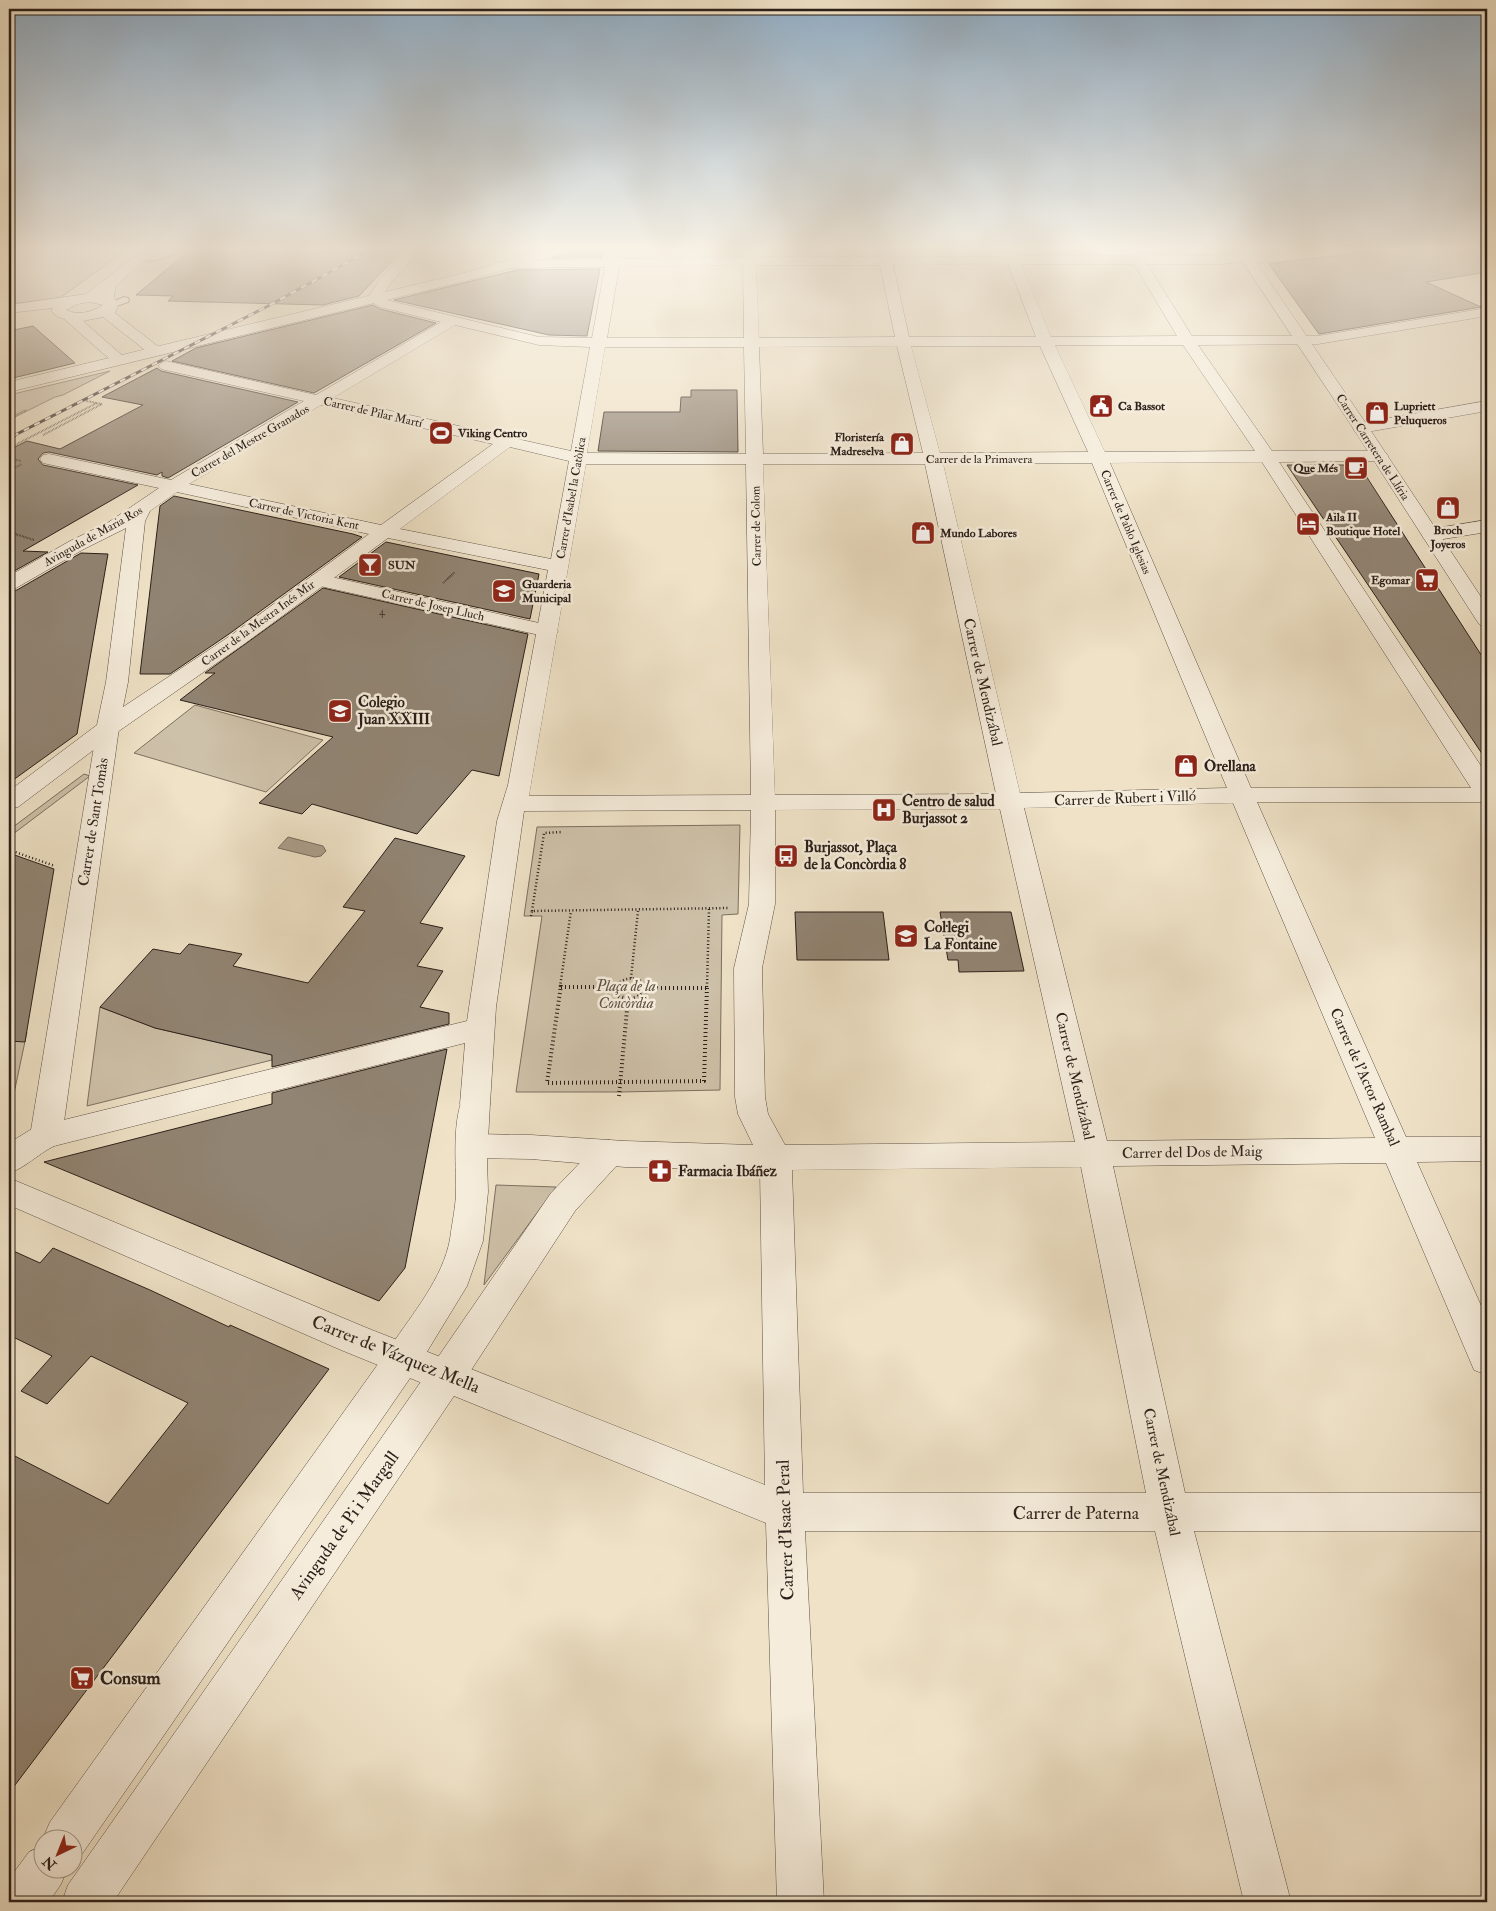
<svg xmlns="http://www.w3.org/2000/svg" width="1496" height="1911" viewBox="0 0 1496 1911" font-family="'IM FELL Double Pica',serif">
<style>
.green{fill:#cec1a9;stroke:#7c7061}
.water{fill:#aca08c;stroke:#786c5e}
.building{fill:#918473;stroke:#2b1f19}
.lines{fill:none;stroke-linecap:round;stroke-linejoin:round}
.service-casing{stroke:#5c5044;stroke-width:2}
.pedestrian-casing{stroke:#5c5044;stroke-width:1}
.minor-casing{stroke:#5c5044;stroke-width:1}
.tertiary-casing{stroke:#5c5044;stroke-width:1}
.path-far2{stroke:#2b1f19;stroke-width:2;stroke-dasharray:0.5 1;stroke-linecap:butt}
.path-far1{stroke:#2b1f19;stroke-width:2.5;stroke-dasharray:1 2.5;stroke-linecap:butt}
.path{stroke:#2b1f19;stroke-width:4;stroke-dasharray:1 3;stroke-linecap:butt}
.service{fill:#f5ecdb;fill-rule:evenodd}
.pedestrian{fill:#f5ecdb;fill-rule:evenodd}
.minor{fill:#f5ecdb;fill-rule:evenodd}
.tertiary{fill:#f5ecdb;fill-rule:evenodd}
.rail-far1-casing{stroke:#2b1f19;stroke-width:3}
.rail-casing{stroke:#2b1f19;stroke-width:4}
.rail-far1{stroke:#f5ecdb;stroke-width:2;stroke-dasharray:6;stroke-linecap:butt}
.rail{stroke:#f5ecdb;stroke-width:2.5;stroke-dasharray:8;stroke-linecap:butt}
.labels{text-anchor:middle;stroke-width:5;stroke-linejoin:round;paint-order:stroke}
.far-number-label{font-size:11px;fill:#443830}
.far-poi-label{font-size:12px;font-weight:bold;fill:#2b1f19;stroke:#f5ecdb;text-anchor:start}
.far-street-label{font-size:12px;fill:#2b1f19;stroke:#f5ecdb}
.street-label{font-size:15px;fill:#2b1f19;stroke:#f5ecdb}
.poi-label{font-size:15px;font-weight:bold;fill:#2b1f19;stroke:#f5ecdb;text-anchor:start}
.park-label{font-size:15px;font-style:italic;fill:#5c5044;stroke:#f5ecdb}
.near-street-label{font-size:18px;fill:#2b1f19;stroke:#f5ecdb}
.near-poi-label{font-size:18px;font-weight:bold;fill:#2b1f19;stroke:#f5ecdb;text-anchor:start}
</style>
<rect width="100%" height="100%" fill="#efe2c7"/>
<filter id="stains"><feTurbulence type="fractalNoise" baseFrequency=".004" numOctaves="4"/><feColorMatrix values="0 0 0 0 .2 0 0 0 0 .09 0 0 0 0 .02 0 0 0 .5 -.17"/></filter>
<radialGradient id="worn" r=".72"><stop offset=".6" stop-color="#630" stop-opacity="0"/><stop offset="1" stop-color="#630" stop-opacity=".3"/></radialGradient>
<path class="green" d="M 9,250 L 126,250 L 60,298 L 9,304 Z
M 110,371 L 63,395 L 55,397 L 9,420 L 9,395 Z
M 195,705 L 323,740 L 266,792 L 134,753 Z
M 84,774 L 90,776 L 9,837 L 9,830 Z
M 740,825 L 738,914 L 722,915 L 720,1090 L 620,1092 L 516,1092 L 542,916 L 524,916 L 537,827 Z
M 100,1007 L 155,1028 L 272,1055 L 272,1060 L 87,1106 Z
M 24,1031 L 27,1032 L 9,1117 L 9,1045 Z
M 496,1185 L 556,1187 L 484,1285 Z"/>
<path class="water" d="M 288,837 L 323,846 L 326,851 L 321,856 L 315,857 L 278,848 Z"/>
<path class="building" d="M 190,250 L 403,250 L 359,296 L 323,305 L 168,301 L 173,296 L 136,295 Z
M 576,250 L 604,250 L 602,257 L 552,258 Z
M 1387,250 L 1487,250 L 1487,272 L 1426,282 L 1481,307 L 1319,334 L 1269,264 Z
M 600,269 L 587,336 L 549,335 L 394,300 L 517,270 Z
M 373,305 L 380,309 L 436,323 L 314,393 L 172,361 L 196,348 Z
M 33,326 L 75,363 L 9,379 L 9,331 Z
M 157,368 L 161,371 L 298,402 L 168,478 L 162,476 L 162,472 L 157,475 L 49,452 L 43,453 L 38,459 L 43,465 L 138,485 L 23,551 L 48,552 L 9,574 L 9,450 L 27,441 L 60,449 L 143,405 L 102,397 Z
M 691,390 L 737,390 L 738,452 L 598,451 L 604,412 L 680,412 L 681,397 L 691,397 Z
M 1287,465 L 1359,465 L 1487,664 L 1487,761 Z
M 174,496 L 353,534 L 362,537 L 229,634 L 170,674 L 140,674 L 160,506 Z
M 386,542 L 539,574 L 530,619 L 339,577 Z
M 81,553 L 108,554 L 77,734 L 9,783 L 9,592 L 17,590 Z
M 323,588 L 528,634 L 499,776 L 472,770 L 417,834 L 312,804 L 302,814 L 259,803 L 333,737 L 180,700 L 215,673 L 205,673 Z
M 395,838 L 465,856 L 420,923 L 443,928 L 417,966 L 443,971 L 420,1007 L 449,1013 L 449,1024 L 272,1067 L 272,1055 L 155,1028 L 100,1007 L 153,949 L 180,954 L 189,944 L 242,954 L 233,966 L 308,983 L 365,911 L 343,907 Z
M 9,853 L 54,869 L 25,1042 L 9,1041 Z
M 795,912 L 883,912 L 889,960 L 797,960 Z
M 940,912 L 1011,912 L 1024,971 L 959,972 L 958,960 L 948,960 Z
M 447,1049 L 405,1268 L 379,1301 L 44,1162 L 272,1104 L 272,1093 Z
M 53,1248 L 150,1290 L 229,1327 L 230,1325 L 329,1369 L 9,1793 L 9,1453 L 108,1504 L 188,1403 L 91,1356 L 47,1404 L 21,1391 L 52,1356 L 9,1335 L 9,1249 L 40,1263 Z"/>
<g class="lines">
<defs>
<path id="service" d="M 164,250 L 180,250 C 171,257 147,265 138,258 L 139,256 Z
M 124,297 L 128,298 L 129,300 L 128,302 L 111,308 L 106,305 Z"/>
<path id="pedestrian" d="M 318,574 L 548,625 L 555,627 L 558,631 L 555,635 L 548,637 L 311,584 L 308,580 L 311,576 Z
M 108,721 L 116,723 L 119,728 L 62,1136 L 57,1145 L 46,1148 L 35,1145 L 30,1136 L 97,728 L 100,723 Z"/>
<path id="minor" d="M 143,250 L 157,250 L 116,286 L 114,297 L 118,305 L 115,313 L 160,348 L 163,351 L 160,354 L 150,354 L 103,317 L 83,321 L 124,357 L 127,360 L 124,363 L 114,363 L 64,319 L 58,317 L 51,311 L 53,308 L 9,313 L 9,305 L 86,294 ZM 90,302 L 103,305 C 92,312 78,316 66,310 L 78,304 Z
M 407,250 L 421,250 L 390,284 L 382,297 L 390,301 L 539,337 L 592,338 L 605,267 L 513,268 L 508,267 L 506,264 L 508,261 L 607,259 L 608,250 L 621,250 L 620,259 L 743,257 L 743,250 L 755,250 L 756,257 L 878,257 L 877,250 L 890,250 L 891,257 L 1005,257 L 1003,250 L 1016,250 L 1018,256 L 1129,256 L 1126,250 L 1139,250 L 1142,256 L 1224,256 L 1245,253 L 1262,255 L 1304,250 L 1348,250 L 1342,254 L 1262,263 L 1245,261 L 1224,264 L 1147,264 L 1192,336 L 1318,336 L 1487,308 L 1487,316 L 1318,344 L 1198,345 L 1272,451 L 1379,451 L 1385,452 L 1388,456 L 1385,460 L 1379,461 L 1279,462 L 1487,775 L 1487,802 L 1257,802 L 1406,1137 L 1487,1137 L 1487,1161 L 1417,1162 L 1487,1319 L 1487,1375 L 1474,1370 L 1386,1163 L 1113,1166 L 1185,1493 L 1487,1493 L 1487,1531 L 1194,1531 L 1291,1902 L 1244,1902 L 1155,1531 L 805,1531 L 824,1902 L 777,1902 L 766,1523 L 341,1350 L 9,1205 L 9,1178 L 367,1328 L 765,1485 L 760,1170 L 625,1167 L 531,1159 L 472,1158 L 461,1155 L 456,1146 L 461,1137 L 472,1134 L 531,1135 L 625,1141 L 753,1145 L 738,1114 L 735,1097 L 734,968 L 749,904 L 751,810 L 524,811 L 496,1007 L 490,1104 L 486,1112 L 475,1116 L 464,1112 L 460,1104 L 465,1043 L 54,1146 C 38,1154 25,1168 9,1173 L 9,1143 L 35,1127 L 467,1021 L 497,821 L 508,785 L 548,570 L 388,538 L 244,644 L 116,733 L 18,807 L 9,809 L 9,791 L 97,725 L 106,682 L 126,528 L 84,549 L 16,588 L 9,590 L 9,576 L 70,541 L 109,522 L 159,488 L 43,463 L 40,459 L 43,455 L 49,454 L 171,480 L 304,401 L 161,369 L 158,366 L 161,363 L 166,361 L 316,395 L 441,322 L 380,307 L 367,299 L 381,278 ZM 1008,264 L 1036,337 L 909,337 L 893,265 ZM 1021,264 L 1134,264 L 1177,336 L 1051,337 ZM 743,265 L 744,338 L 607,338 L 619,267 ZM 756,265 L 880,265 L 895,337 L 759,338 ZM 455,325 L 539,345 L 590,347 L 571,451 L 333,398 ZM 1055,345 L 1183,345 L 1255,451 L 1105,452 ZM 897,346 L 923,453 L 763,454 L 759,347 ZM 911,346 L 1040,346 L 1088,452 L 940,453 ZM 605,347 L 744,347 L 746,454 L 587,453 ZM 321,405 L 493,444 L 381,525 L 189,484 ZM 510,447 L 569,461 L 551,559 L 400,529 ZM 1262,462 L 1471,788 L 1251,788 L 1110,463 ZM 943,463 L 1092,463 L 1227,788 L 1020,793 ZM 586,464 L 746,464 L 751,795 L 529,796 ZM 763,464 L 925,464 L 996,794 L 775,795 ZM 177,492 L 369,534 L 230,636 L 123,707 L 128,682 L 145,521 L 150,511 ZM 1233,803 L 1375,1138 L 1107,1141 L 1024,808 ZM 1000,809 L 1075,1142 L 785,1145 L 768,1114 L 765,1097 L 762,968 L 775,904 L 775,810 ZM 1081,1167 L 1146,1493 L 803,1493 L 792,1170 Z
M 1487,401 L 1487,411 L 1361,433 L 1355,432 L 1353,428 L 1355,424 L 1361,423 Z
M 1487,520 L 1487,532 L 1431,541 L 1424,539 L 1422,535 L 1424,531 L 1431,529 Z"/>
<path id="tertiary" d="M 543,250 L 564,250 L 563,253 L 469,280 L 9,392 L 9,382 L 460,274 Z
M 1235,250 L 1248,250 L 1369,428 L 1487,606 L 1487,627 L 1480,625 L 1477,621 L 1353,428 Z
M 475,1092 L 486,1096 L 490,1104 L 487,1158 L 488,1192 L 483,1241 L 467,1286 L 417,1368 L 82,1854 L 72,1858 L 72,1838 L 43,1838 L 50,1822 L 391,1346 C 413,1313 443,1278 450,1239 C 452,1223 456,1206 456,1190 C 456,1164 452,1118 464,1096 Z
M 609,1140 L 620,1144 L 625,1153 L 620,1162 L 575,1211 L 460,1387 L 113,1902 L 62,1902 L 68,1885 L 434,1363 L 551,1193 L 598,1144 Z
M 42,1846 L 42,1868 L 68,1868 L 61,1884 L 49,1902 L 9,1902 L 9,1879 L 29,1852 Z"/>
</defs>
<use href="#service" class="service-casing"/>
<use href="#pedestrian" class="pedestrian-casing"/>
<use href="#minor" class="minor-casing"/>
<use href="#tertiary" class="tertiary-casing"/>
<path class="path-far2" d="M 9,418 L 26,410
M 43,435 L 102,404 L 86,401
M 9,448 L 97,403
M 9,458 L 21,461
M 9,471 L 22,464
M 9,532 L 34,540
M 443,583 L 455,572"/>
<path class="path-far1" d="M 9,850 L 55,866
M 532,911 L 544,833 L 562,832
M 531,916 L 532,911 L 729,908
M 631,978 L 638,911
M 560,987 L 571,911
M 615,987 C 622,978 629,978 639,979 L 645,987
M 707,987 L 709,909"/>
<path class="path" d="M 561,985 L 547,1083 L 704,1081 L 707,985
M 616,985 L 616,994 C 626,1001 636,1000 645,992 L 645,985
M 561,987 L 615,987
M 645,988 L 706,988
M 619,1096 L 628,999"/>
<use href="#service" class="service"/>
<use href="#pedestrian" class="pedestrian"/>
<use href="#minor" class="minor"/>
<use href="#tertiary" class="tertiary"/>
<defs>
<path id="rail-far1" d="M 13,436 L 270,305 L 370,250"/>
<path id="rail" d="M 9,438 L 15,435"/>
</defs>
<use href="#rail-far1" class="rail-far1-casing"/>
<use href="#rail" class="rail-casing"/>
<use href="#rail-far1" class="rail-far1"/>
<use href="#rail" class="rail"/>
</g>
<linearGradient id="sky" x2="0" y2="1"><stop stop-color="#90acc3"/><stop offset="0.48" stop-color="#f8f2e6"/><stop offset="1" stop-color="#f8f2e6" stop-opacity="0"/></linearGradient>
<rect width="1496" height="518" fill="url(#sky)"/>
<defs>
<symbol id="civic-square" viewBox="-11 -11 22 22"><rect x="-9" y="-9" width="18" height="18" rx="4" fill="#8f2418" stroke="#f5ecdb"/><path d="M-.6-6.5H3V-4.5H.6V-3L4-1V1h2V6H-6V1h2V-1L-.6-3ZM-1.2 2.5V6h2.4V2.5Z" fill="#fff"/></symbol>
<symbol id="shop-square" viewBox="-11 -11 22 22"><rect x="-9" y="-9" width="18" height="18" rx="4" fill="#8f2418" stroke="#f5ecdb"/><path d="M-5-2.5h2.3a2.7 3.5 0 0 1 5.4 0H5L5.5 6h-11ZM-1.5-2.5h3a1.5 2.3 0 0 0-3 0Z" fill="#fff"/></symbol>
<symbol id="stadium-square" viewBox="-11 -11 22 22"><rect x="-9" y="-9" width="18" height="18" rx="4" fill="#8f2418" stroke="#f5ecdb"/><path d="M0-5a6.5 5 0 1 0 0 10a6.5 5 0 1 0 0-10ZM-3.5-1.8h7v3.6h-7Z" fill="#fff"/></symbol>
<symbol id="cafe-square" viewBox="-11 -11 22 22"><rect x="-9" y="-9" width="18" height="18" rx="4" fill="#8f2418" stroke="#f5ecdb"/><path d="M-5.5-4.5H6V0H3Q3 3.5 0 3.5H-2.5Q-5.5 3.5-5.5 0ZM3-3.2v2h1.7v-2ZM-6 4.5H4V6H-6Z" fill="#fff"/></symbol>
<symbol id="hotel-square" viewBox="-11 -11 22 22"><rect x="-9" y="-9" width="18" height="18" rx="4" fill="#8f2418" stroke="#f5ecdb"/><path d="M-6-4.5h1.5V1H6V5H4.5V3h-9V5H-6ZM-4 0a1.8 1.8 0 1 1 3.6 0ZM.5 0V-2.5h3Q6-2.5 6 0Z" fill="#fff"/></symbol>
<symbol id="bar-square" viewBox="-11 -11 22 22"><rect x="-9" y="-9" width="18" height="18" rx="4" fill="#8f2418" stroke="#f5ecdb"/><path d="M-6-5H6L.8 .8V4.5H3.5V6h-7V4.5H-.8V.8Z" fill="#fff"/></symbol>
<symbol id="supermarket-square" viewBox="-11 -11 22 22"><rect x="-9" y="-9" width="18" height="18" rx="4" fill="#8f2418" stroke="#f5ecdb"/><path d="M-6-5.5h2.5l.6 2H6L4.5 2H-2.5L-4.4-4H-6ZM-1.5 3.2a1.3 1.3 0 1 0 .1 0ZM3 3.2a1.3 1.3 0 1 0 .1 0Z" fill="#fff"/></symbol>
<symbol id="school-square" viewBox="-11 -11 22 22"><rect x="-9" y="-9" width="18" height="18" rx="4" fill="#8f2418" stroke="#f5ecdb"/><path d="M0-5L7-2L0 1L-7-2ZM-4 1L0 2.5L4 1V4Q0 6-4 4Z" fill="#fff"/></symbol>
<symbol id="hospital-square" viewBox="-11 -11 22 22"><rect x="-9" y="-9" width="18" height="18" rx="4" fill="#8f2418" stroke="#f5ecdb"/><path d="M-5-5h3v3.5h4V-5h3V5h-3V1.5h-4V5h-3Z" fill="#fff"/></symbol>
<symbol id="bus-square" viewBox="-11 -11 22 22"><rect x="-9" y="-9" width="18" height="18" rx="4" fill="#8f2418" stroke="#f5ecdb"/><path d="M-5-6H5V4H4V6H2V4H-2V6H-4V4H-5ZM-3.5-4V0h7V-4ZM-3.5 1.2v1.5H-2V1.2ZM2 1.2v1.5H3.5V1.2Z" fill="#fff"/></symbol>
<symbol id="pharmacy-square" viewBox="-11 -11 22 22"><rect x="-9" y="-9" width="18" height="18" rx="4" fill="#8f2418" stroke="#f5ecdb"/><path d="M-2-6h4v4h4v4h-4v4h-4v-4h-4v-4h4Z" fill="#fff"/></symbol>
</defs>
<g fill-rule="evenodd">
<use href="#civic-square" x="1087" y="392" width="28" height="28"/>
<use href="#shop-square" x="1363" y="399" width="28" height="28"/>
<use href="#stadium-square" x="427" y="419" width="28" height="28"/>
<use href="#shop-square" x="888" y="430" width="28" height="28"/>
<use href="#cafe-square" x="1342" y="454" width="28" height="28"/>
<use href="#shop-square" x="1434" y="494" width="28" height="28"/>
<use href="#hotel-square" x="1294" y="510" width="28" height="28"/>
<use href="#shop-square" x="909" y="519" width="28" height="28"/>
<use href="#bar-square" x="356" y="551" width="28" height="28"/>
<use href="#supermarket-square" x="1413" y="566" width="28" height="28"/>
<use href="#school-square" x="490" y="577" width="28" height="28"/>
<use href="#school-square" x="326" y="697" width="28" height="28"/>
<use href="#shop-square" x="1172" y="752" width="28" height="28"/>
<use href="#hospital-square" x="870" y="796" width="28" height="28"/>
<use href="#bus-square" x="772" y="842" width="28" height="28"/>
<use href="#school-square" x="892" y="922" width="28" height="28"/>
<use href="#pharmacy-square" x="646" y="1157" width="28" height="28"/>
<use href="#supermarket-square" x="68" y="1664" width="28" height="28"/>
</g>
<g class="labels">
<g class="far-number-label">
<text x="382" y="615">4</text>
</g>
<g class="far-poi-label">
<text x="1118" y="410">Ca Bassot</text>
<text x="1394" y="410">Lupriett<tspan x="1394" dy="14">Peluqueros</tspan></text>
<text x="458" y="437">Viking Centro</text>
<text x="884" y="441" text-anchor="end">Floristería<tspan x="884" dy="14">Madreselva</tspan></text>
<text x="1338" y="472" text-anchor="end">Que Més</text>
<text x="1326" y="521">Aila II<tspan x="1326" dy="14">Boutique Hotel</tspan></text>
<text x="1448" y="534" text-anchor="middle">Broch<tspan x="1448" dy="14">Joyeros</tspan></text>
<text x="940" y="537">Mundo Labores</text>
<text x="388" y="569">SUN</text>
<text x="1410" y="584" text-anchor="end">Egomar</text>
<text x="522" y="588">Guarderia<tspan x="522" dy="14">Municipal</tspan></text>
</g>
<g class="far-street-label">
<text transform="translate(373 412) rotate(13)" y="4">Carrer de Pilar Martí</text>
<text transform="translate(250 441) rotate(-30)" y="4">Carrer del Mestre Granados</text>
<text transform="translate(1373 447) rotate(57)" y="4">Carrer Carretera de Llíria</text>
<text x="979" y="463">Carrer de la Primavera</text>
<text transform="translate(571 498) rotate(-80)" y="4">Carrer d'Isabel la Catòlica</text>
<text transform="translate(304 514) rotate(12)" y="4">Carrer de Victoria Kent</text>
<text transform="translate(1126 522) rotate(67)" y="4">Carrer de Pablo Iglesias</text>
<text transform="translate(756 526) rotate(-91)" y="4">Carrer de Colom</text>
<text transform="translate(93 536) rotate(-29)" y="4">Avinguda de Maria Ros</text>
<text transform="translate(433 605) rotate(13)" y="4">Carrer de Josep Lluch</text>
<text transform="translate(258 623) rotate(-36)" y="4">Carrer de la Mestra Inés Mir</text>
</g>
<g class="street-label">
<text transform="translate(983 682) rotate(77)" y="5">Carrer de Mendizábal</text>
<text transform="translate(1125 798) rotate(-2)" y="5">Carrer de Rubert i Villó</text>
<text transform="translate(93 822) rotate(-81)" y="5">Carrer de Sant Tomàs</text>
<text transform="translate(1075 1076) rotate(77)" y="5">Carrer de Mendizábal</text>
<text transform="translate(1365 1077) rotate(66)" y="5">Carrer de l'Actor Rambal</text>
<text transform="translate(1192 1152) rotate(-1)" y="5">Carrer del Dos de Maig</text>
<text transform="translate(1162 1472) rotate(78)" y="5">Carrer de Mendizábal</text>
</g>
<g class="poi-label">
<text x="358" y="707">Colegio<tspan x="358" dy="17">Juan XXIII</tspan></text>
<text x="1204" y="771">Orellana</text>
<text x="902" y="806">Centro de salud<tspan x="902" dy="17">Burjassot 2</tspan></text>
<text x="804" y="852">Burjassot, Plaça<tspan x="804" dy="17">de la Concòrdia 8</tspan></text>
<text x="924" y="932">Col·legi<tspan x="924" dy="17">La Fontaine</tspan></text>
<text x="678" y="1176">Farmacia Ibáñez</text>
</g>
<g class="park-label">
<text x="626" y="991">Plaça de la<tspan x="626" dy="17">Concòrdia</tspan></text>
</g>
<g class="near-street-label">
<text transform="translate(396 1354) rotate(22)" y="6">Carrer de Vázquez Mella</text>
<text x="1076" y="1519">Carrer de Paterna</text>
<text transform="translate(344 1525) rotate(-55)" y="6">Avinguda de Pi i Margall</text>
<text transform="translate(785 1530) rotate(-92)" y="6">Carrer d'Isaac Peral</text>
</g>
<g class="near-poi-label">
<text x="100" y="1684">Consum</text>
</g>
</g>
<rect width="1496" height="1911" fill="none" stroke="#efe2c7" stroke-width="30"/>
<rect x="10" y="10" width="1476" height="1891" fill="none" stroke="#2b1f19" stroke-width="2.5"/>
<rect x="15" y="15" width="1466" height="1881" fill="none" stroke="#2b1f19"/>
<g transform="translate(58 1854) rotate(223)"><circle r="24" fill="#f5ecdb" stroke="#a49a8d"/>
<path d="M0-4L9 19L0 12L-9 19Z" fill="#8f2418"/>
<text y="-8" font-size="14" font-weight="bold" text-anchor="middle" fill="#2b1f19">N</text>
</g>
<rect width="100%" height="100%" filter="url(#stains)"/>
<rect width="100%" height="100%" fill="url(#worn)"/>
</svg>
